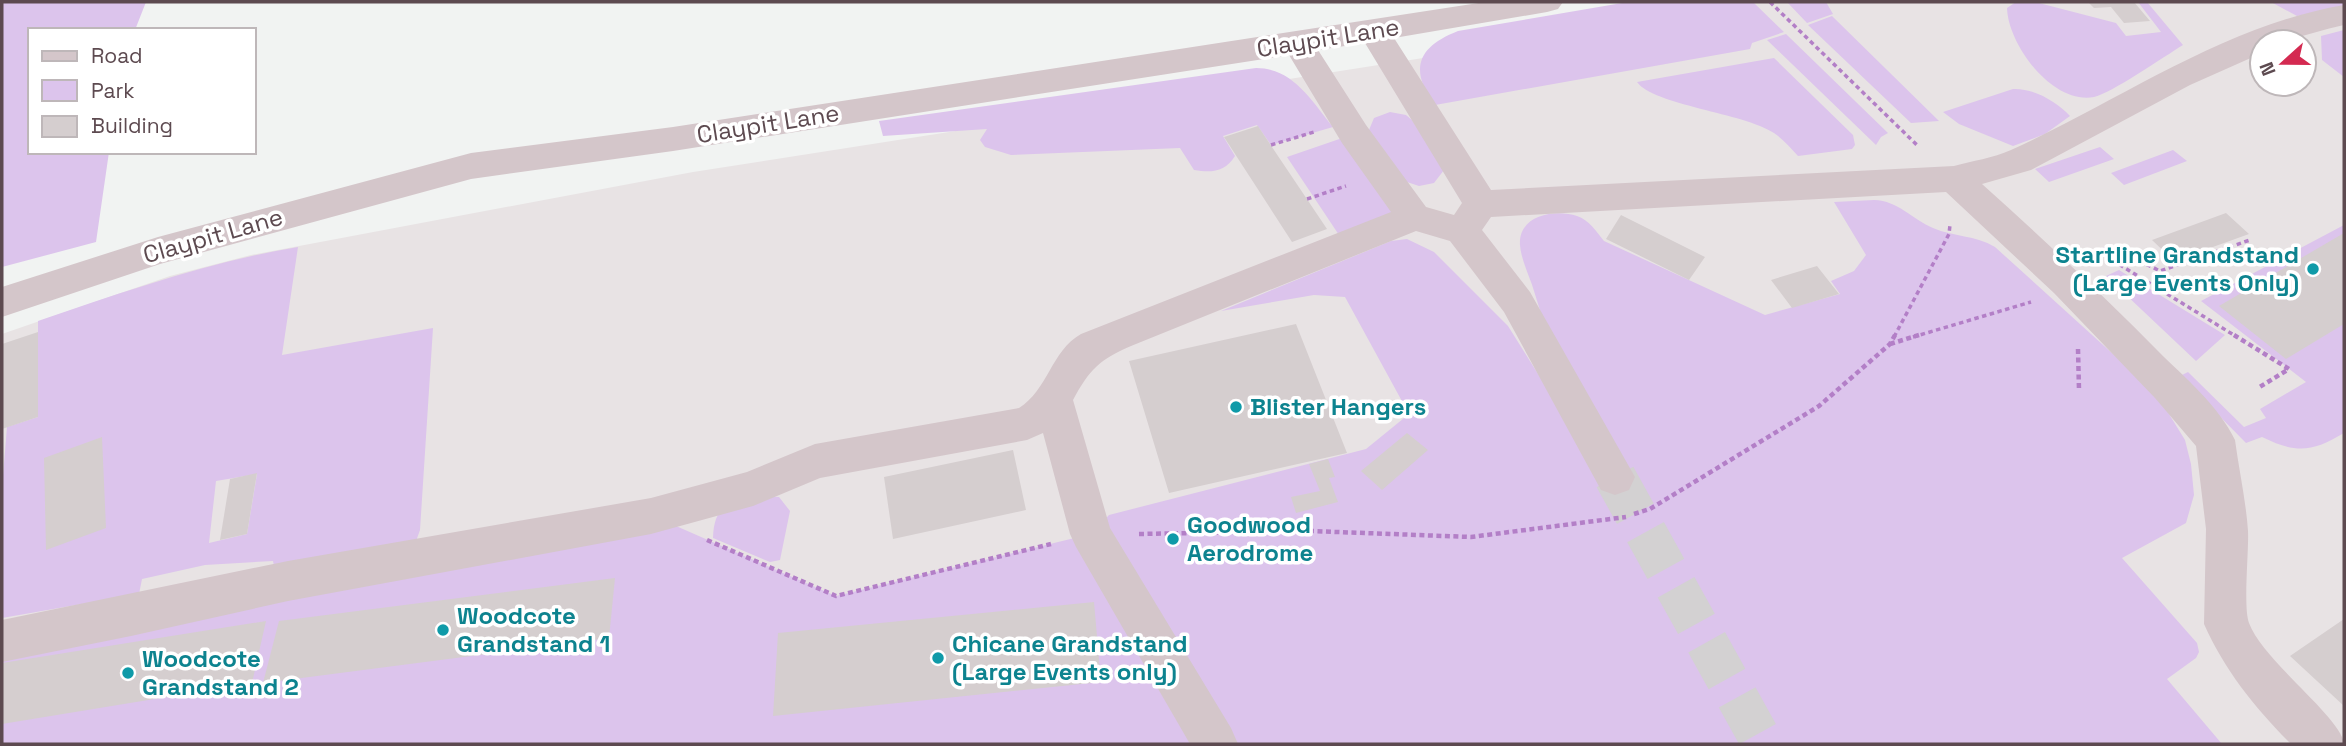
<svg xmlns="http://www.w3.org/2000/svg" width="2346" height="746" viewBox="0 0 2346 746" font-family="'Space Grotesk',sans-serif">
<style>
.airport{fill:#e8e3e4;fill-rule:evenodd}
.green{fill:#dcc4ec;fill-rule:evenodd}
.building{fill:#d5cecf}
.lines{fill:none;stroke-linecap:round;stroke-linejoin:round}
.minor-tunnel{stroke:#d3d1d2;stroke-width:42;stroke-dasharray:42 21;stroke-linecap:butt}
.path-far1{stroke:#b37fc7;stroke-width:3.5;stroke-dasharray:4.5 3.5;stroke-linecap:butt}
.path{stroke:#b37fc7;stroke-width:4.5;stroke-dasharray:5 3.5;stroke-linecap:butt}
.minor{fill:#d4c6ca;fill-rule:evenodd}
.culture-dot{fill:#0f9aa8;stroke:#fff;stroke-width:2.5}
.labels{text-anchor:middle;stroke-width:7;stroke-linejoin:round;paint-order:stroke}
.street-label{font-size:24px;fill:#5d4a50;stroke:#fff}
.culture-label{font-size:24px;font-weight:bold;fill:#0d838f;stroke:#fff;text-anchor:start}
</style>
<rect width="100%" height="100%" fill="#f1f3f2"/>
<path class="airport" d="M 1761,2 L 2344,2 L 2344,744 L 2,744 L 2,334 L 170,276 L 251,255 L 693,172 L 1455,53 ZM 2262,42 L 2304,42 L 2304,84 L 2262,84 Z"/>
<path class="green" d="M 2,2 L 146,2 L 135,30 L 30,30 L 30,152 L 109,152 L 96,242 L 2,267 Z
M 1628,2 L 1753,2 L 1784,32 L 1752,43 L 1750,49 L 1435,105 C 1409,70 1417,47 1458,31 Z
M 1787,2 L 1826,2 L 1833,14 L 1807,23 Z
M 2016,2 L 2035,2 L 2116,23 L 2126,36 L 2161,32 L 2138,2 L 2147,2 L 2183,45 C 2165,56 2110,94 2094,97 C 2052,105 2008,44 2007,8 Z
M 2271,2 L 2344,2 L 2344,7 L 2297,16 Z
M 1832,16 L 1939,121 L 1911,123 L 1808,25 Z
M 2344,30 L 2344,77 L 2322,60 L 2321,36 Z
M 1786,34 L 1888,133 L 1881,137 L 1876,145 L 1767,40 Z
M 1774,58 L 1853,135 L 1855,145 L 1852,149 L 1798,156 C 1791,148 1783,139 1774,133 C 1744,113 1653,105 1637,82 Z
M 1256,68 C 1293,68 1311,100 1333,127 L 1271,145 L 1257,125 L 1223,136 L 1235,156 C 1225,172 1212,173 1194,170 L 1180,148 L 1011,155 L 985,147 L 980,140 L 987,129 L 883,136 L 879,121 Z
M 2013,89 C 2034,88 2057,102 2070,116 L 2045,134 L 2013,146 L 1959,124 L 1943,112 Z
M 1390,112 L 1406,115 L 1412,120 L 1444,170 L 1434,183 L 1419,186 L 1407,182 L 1369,130 L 1374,118 Z
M 1354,134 L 1414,217 L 1345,244 L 1287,157 Z
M 2100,147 L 2114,159 L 2049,182 L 2035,169 Z
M 2173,150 L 2187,161 L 2124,185 L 2111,173 Z
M 1874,200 C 1899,201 1910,218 1933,228 C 1954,237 1975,235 1995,247 L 2156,393 L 2185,440 L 2191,464 L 2194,495 L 2186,523 L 2122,558 L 2197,643 L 2199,652 L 2196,658 L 2167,679 L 2222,744 L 2,744 L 2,621 L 138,597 L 274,566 L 273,561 L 205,565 L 142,579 L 139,594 L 2,618 L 2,488 L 7,427 L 38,417 L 38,321 C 124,292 208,262 298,247 L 282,355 L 433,328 L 420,530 L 415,544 L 628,505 L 836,596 L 1091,534 L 1109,515 L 1366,449 L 1409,414 L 1345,297 L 1314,295 L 1221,311 L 1391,241 L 1407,239 L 1434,252 L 1508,326 L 1605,481 C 1581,418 1553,356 1534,291 C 1530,277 1521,260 1520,245 C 1518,215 1555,209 1577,216 C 1589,220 1596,231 1604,241 L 1765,315 L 1840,294 L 1831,281 L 1854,271 L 1866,255 L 1834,202 ZM 257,474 L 247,534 L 209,543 L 216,481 Z
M 2344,225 L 2344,433 C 2312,452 2297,454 2262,437 L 2246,443 L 2180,376 L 2188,372 L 2244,427 L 2266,418 L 2260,409 L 2306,382 L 2201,301 Z
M 2119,270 L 2225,335 L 2196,361 L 2106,276 Z
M 755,496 L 779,497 L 790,511 L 780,560 L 770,562 L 713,538 C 714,506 727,504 755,496 Z"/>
<path class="building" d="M 2088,2 L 2134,2 L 2150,21 L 2124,23 L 2111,7 L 2094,8 Z
M 1258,126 L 1280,159 L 1327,229 L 1292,242 L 1224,137 Z
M 2226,213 L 2249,234 L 2174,261 L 2152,240 Z
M 1621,215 L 1705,257 L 1689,280 L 1606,239 Z
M 2344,233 L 2344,324 L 2286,359 L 2219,306 Z
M 1817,266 L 1839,294 L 1792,308 L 1771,280 Z
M 1296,324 L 1347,453 L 1169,493 L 1129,361 Z
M 38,332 L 38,417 L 2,429 L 2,344 Z
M 1407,433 L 1428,450 L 1382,490 L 1361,471 Z
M 102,437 L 106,528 L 46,550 L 44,458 Z
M 1013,450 L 1026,510 L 893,539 L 884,477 Z
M 1328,459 L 1335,477 L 1329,478 L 1338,502 L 1296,513 L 1291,497 L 1320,491 L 1309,464 Z
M 257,473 L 247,534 L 220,540 L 230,479 Z
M 615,578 L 609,638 L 263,683 L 279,621 Z
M 1094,602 L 1101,682 L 773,716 L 778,633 Z
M 2344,619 L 2344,706 L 2290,656 Z
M 266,621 L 252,683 L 2,724 L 2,663 Z"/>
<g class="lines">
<path class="minor-tunnel" d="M 1615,477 L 1763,744"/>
<path class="path-far1" d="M 1770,2 L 1919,147
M 1271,145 L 1314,132
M 1307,199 L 1346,186
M 2099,252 L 2237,337
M 2091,259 L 2098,251 L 2112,247 L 2160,271 L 2250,240
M 1894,337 L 1949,234 L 1950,225
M 1913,337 L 2031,302"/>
<path class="path" d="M 2234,335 L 2289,369 L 2258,388
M 1890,344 L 1919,335
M 2078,349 L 2079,390
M 1634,514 L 1650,509 L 1819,406 L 1890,344 L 1895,335
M 1139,534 L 1311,531 L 1471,537 L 1626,517
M 707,540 L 836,596 L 1051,544"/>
<path class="minor" d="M 1485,2 L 1563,2 L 1558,9 L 1547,12 L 1394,38 L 1491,190 L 1954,166 C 1972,161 1993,158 2011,150 C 2121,100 2223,26 2344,5 L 2344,25 C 2316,31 2291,42 2262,42 L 2262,53 L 2190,85 L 2031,170 L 1982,184 C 2042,238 2101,293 2158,351 C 2184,377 2219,406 2235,440 C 2239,470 2246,501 2248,531 C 2249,551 2243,607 2249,623 C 2263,661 2342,718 2344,744 L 2291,744 C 2255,708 2225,671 2204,624 L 2206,529 L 2196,446 L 2155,398 L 2054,293 L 1946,192 L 1491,217 L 1482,230 L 1530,292 L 1635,477 L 1629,490 L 1615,495 L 1601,490 L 1504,312 L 1450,241 L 1416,231 L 1131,346 C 1099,360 1090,369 1073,400 L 1110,528 L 1231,728 L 1238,744 L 1190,744 L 1076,547 L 1070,534 L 1043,433 L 1027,440 L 820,478 L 753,506 L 651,534 L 288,601 L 131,636 L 2,662 L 2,620 L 288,561 L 651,498 L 747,472 L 815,444 L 1019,408 C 1048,390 1051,351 1081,334 L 1391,212 L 1342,143 L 1289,55 L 673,151 L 471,179 L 160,264 L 2,317 L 2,287 L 158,237 L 471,153 L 673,127 ZM 1365,43 L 1462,203 L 1454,215 L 1426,207 L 1366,125 L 1318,50 Z"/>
</g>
<g class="culture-dot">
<circle cx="2313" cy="269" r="7"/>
<circle cx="1236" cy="407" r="7"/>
<circle cx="1173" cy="539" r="7"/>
<circle cx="443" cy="630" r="7"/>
<circle cx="938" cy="658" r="7"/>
<circle cx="128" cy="673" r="7"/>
</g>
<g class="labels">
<g class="street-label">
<text transform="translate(1328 38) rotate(-9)" y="8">Claypit Lane</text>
<text transform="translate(768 124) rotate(-9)" y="8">Claypit Lane</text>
<text transform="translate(213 236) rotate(-16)" y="8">Claypit Lane</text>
</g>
<g class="culture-label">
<text x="2299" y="263" text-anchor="end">Startline Grandstand<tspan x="2299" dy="28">(Large Events Only)</tspan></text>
<text x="1250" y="415">Blister Hangers</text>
<text x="1187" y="533">Goodwood<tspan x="1187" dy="28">Aerodrome</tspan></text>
<text x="457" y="624">Woodcote<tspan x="457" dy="28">Grandstand 1</tspan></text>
<text x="952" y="652">Chicane Grandstand<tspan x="952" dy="28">(Large Events only)</tspan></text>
<text x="142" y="667">Woodcote<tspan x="142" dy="28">Grandstand 2</tspan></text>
</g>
</g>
<rect width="2346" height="746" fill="none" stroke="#5d4a50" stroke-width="7"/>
<rect x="28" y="28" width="228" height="126" fill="#ffffff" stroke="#beb7b9" stroke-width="2"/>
<rect x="42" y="51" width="35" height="10" fill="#d4c6ca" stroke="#beb7b9" stroke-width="2"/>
<text x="91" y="63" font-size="21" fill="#5d4a50">Road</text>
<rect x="42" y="80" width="35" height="21" fill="#dcc4ec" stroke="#beb7b9" stroke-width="2"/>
<text x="91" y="98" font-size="21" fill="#5d4a50">Park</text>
<rect x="42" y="116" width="35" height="21" fill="#d5cecf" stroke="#beb7b9" stroke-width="2"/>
<text x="91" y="133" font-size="21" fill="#5d4a50">Building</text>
<g transform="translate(2283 63) rotate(249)"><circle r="33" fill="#ffffff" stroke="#beb7b9" stroke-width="2"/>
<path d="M0-5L12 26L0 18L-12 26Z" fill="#d42a51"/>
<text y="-10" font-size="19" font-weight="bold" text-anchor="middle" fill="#5d4a50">N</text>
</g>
</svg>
